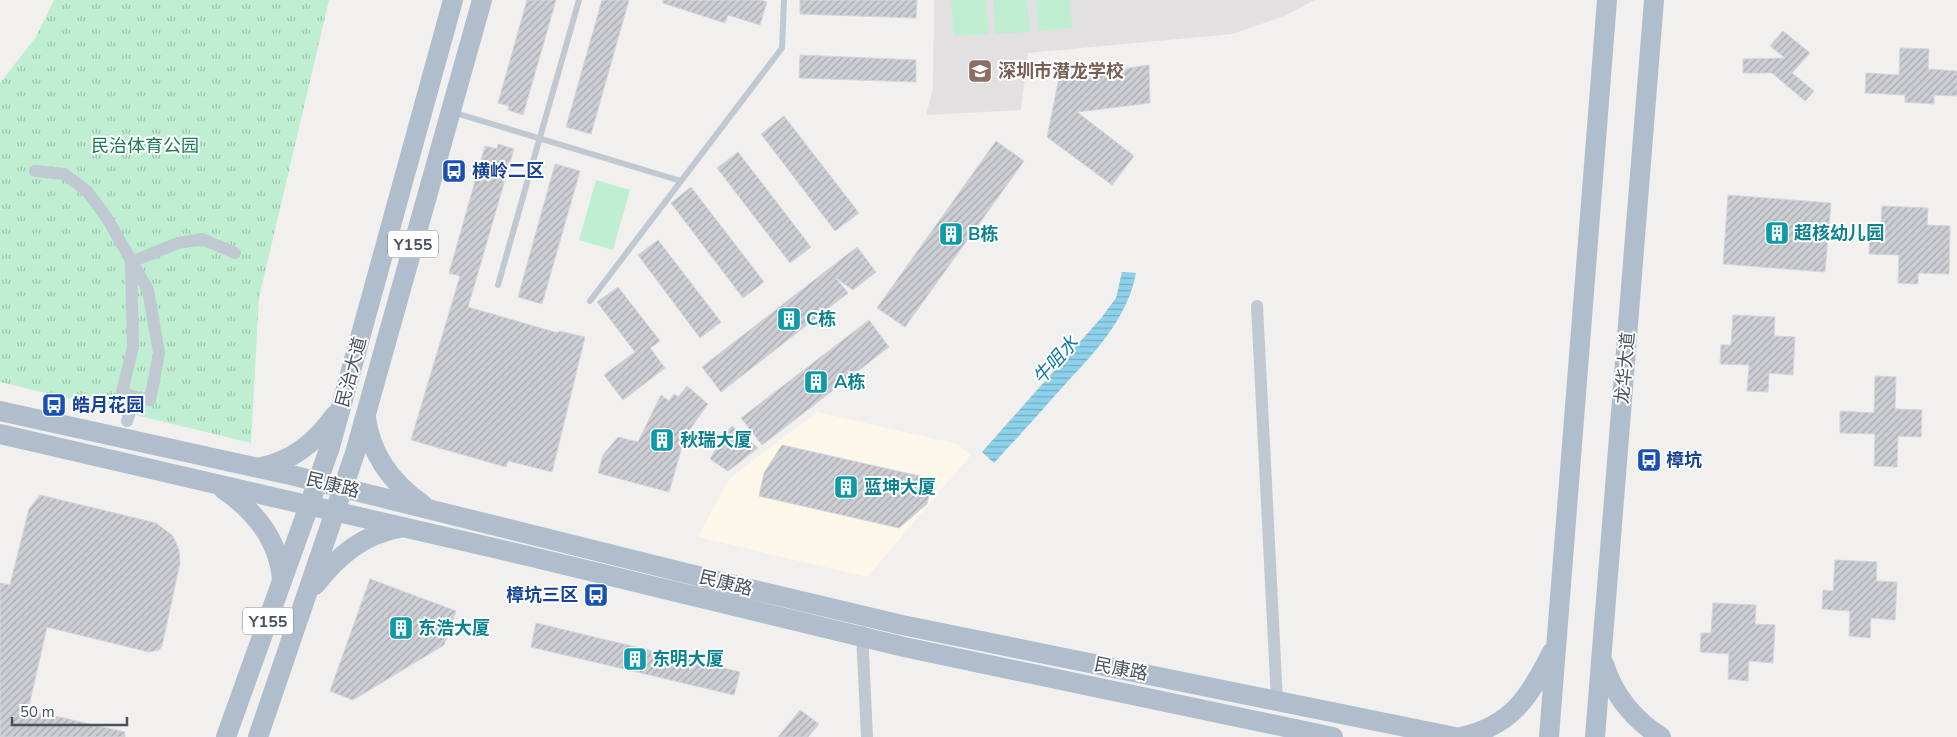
<svg xmlns="http://www.w3.org/2000/svg" width="1957" height="737" viewBox="0 0 1957 737" font-family="'Nunito Sans','Noto Sans SC',sans-serif">
<style>
.commercial{fill:#fcf7e9}
.education{fill:#e3e0e1}
.green{fill:#bfeed3}
.park{fill:url(#park-tufts)}
.water{fill:url(#water-rules)}
.building{fill:url(#building-hatch);stroke:#d3d5da}
.lines{fill:none;stroke-linecap:round;stroke-linejoin:round}
.lane{stroke:#c0c9d1;stroke-width:6}
.street{stroke:#c0c9d1;stroke-width:12}
.primary{stroke:#b0bdcd;stroke-width:20}
.labels{text-anchor:middle;stroke-width:4;stroke-linejoin:round;paint-order:stroke}
.shield{fill:#fff;stroke:#7f858d;stroke-width:1}
.shield-label{font-size:16px;font-weight:bold;fill:#48515c}
.education-label{font-size:18px;font-weight:bold;fill:#785e54;stroke:#fff;text-anchor:start}
.park-label{font-size:18px;fill:#1a7c50;stroke:#fff}
.transit-label{font-size:18px;font-weight:bold;fill:#164399;stroke:#fff;text-anchor:start}
.culture-label{font-size:18px;font-weight:bold;fill:#0d838f;stroke:#fff;text-anchor:start}
.street-label{font-size:18px;fill:#48515c;stroke:#fff}
.water-label{font-size:19px;font-style:italic;fill:#107aa0;stroke:#fff}
</style>
<defs>
<pattern id="park-tufts" width="24" height="20" patternUnits="userSpaceOnUse" patternTransform="scale(1.25)"><rect width="24" height="20" fill="#bfeed3"/><path d="M3 7l-1-3M5 7V3M7 7l1-3M15 17l-1-3M17 17v-4M19 17l1-3" fill="none" stroke="#9dc3ae"/></pattern>
<pattern id="water-rules" width="6" height="5" patternUnits="userSpaceOnUse" patternTransform="scale(1.25)"><rect width="6" height="5" fill="#8dd2ea"/><path d="M0 2.5h6" fill="none" stroke="#75adc1"/></pattern>
<pattern id="building-hatch" width="6" height="6" patternUnits="userSpaceOnUse" patternTransform="scale(1.25)"><rect width="6" height="6" fill="#ccced4"/><path d="M-1 1l2-2M0 6l6-6M5 7l2-2" fill="none" stroke="#a8aaaf"/></pattern>
</defs>
<rect width="100%" height="100%" fill="#f2efef"/>
<path class="commercial" d="M 817,412 L 957,444 L 971,455 L 867,577 L 698,537 L 729,479 Z"/>
<path class="education" d="M 934,0 L 1315,0 L 1284,16 L 1232,34 L 1028,53 L 1021,110 L 926,115 L 933,88 Z"/>
<path class="green" d="M 951,0 L 986,0 L 989,34 L 954,36 Z
M 993,0 L 1027,0 L 1030,32 L 995,34 Z
M 1036,0 L 1070,0 L 1072,28 L 1038,31 Z
M 596,180 L 630,190 L 613,250 L 579,240 Z"/>
<path class="park" d="M 54,0 L 329,0 L 259,298 L 251,443 L 0,382 L 0,83 L 36,37 Z"/>
<path class="water" d="M 1122,272 L 1136,273 C 1127,321 1091,356 1059,391 C 1038,415 1016,439 994,463 L 982,452 L 1102,317 L 1116,298 Z"/>
<path class="building" d="M 527,0 L 556,0 L 523,115 L 508,110 L 509,106 L 498,103 Z
M 602,0 L 629,0 L 591,134 L 566,127 Z
M 663,0 L 760,0 L 767,2 L 760,25 L 728,15 L 725,23 L 663,3 Z
M 800,0 L 917,0 L 916,18 L 800,14 Z
M 1783,31 L 1810,53 L 1792,73 L 1814,91 L 1805,101 L 1772,73 L 1743,73 L 1743,59 L 1785,58 L 1770,46 Z
M 1900,48 L 1929,49 L 1928,69 L 1957,71 L 1957,96 L 1934,95 L 1934,104 L 1905,102 L 1905,95 L 1865,93 L 1866,73 L 1899,75 Z
M 800,55 L 916,60 L 916,82 L 799,78 Z
M 1149,65 L 1150,103 L 1077,112 L 1134,156 L 1112,185 L 1047,137 L 1059,78 Z
M 784,116 L 859,213 L 835,231 L 761,134 Z
M 996,141 L 1024,161 L 905,327 L 877,308 Z
M 498,144 L 514,149 L 468,307 L 558,333 L 559,331 L 585,337 L 552,472 L 508,461 L 506,467 L 411,440 L 460,276 L 449,273 L 485,146 L 497,149 Z
M 738,152 L 811,247 L 790,263 L 717,168 Z
M 555,164 L 580,171 L 542,304 L 518,297 Z
M 691,187 L 764,282 L 743,298 L 671,203 Z
M 1728,195 L 1831,203 L 1825,272 L 1723,264 Z
M 1882,206 L 1928,208 L 1927,225 L 1950,226 L 1949,274 L 1918,273 L 1918,284 L 1898,283 L 1899,255 L 1869,254 L 1870,233 L 1881,233 Z
M 658,240 L 721,322 L 700,338 L 638,255 Z
M 857,247 L 876,272 L 853,290 L 836,278 L 848,293 L 721,392 L 702,367 Z
M 618,287 L 660,341 L 650,348 L 665,368 L 623,400 L 604,375 L 635,352 L 597,302 Z
M 1733,315 L 1775,317 L 1774,336 L 1795,337 L 1793,375 L 1769,373 L 1768,392 L 1747,391 L 1749,365 L 1720,364 L 1721,345 L 1731,345 Z
M 869,320 L 889,347 L 762,445 L 741,418 Z
M 1875,376 L 1896,377 L 1895,409 L 1922,410 L 1921,437 L 1898,436 L 1897,467 L 1874,466 L 1875,434 L 1840,433 L 1840,411 L 1874,413 Z
M 687,386 L 708,404 L 685,436 L 669,492 L 598,473 L 603,455 L 618,437 L 638,442 L 661,395 L 669,401 L 674,394 L 678,397 Z
M 732,426 L 758,448 L 728,471 L 710,459 L 723,436 Z
M 782,445 L 933,479 L 927,504 L 899,528 L 759,496 L 764,473 Z
M 40,495 L 156,523 L 173,536 L 179,550 L 180,563 L 162,646 L 159,650 L 149,652 L 47,627 L 28,710 L 125,732 L 125,737 L 0,737 L 0,583 L 10,585 L 29,509 Z
M 1835,560 L 1877,562 L 1876,581 L 1897,582 L 1895,620 L 1871,618 L 1870,638 L 1849,636 L 1850,611 L 1822,609 L 1823,590 L 1833,591 Z
M 370,579 L 456,611 L 444,645 L 353,700 L 330,691 Z
M 1713,603 L 1756,605 L 1755,624 L 1775,625 L 1773,663 L 1749,661 L 1748,681 L 1728,679 L 1729,654 L 1700,652 L 1701,633 L 1711,633 Z
M 536,623 L 740,672 L 734,695 L 531,647 Z
M 800,710 L 819,724 L 808,737 L 778,737 Z"/>
<g class="lines">
<path class="lane" d="M 452,112 L 681,181
M 498,285 L 579,0
M 590,301 L 782,48 L 784,0"/>
<path class="street" d="M 35,171 L 64,174 L 87,191 L 107,218 L 148,290 L 159,353 L 150,400 L 135,397
M 131,262 L 178,243 L 202,239 L 235,253
M 1257,306 L 1277,701
M 127,421 L 135,397 L 122,392 L 133,347 L 131,263
M 862,632 L 867,737"/>
<path class="primary" d="M 0,411 L 295,476 L 750,589 L 902,625 L 1455,737
M 366,418 C 371,455 392,483 422,504
M 0,434 L 528,556 L 904,647 L 1333,737
M 261,467 C 293,461 316,442 335,415
M 223,489 C 255,511 279,540 282,580
M 315,585 C 338,556 363,534 400,528
M 1604,664 C 1614,696 1633,719 1661,737
M 226,737 L 330,447 L 453,0
M 258,737 L 355,453 L 482,0
M 1461,737 C 1512,726 1530,696 1552,652
M 1549,737 L 1607,0
M 1595,737 L 1654,0"/>
</g>
<defs>
<symbol id="school-square" viewBox="-11 -11 22 22"><rect x="-9" y="-9" width="18" height="18" rx="4" fill="#8d6e63" stroke="#fff"/><path d="M0-5L7-2L0 1L-7-2ZM-4 1L0 2.5L4 1V4Q0 6-4 4Z" fill="#fff"/></symbol>
<symbol id="bus-square" viewBox="-11 -11 22 22"><rect x="-9" y="-9" width="18" height="18" rx="4" fill="#1a4fb4" stroke="#fff"/><path d="M-5-6H5V4H4V6H2V4H-2V6H-4V4H-5ZM-3.5-4V0h7V-4ZM-3.5 1.2v1.5H-2V1.2ZM2 1.2v1.5H3.5V1.2Z" fill="#fff"/></symbol>
<symbol id="building-square" viewBox="-11 -11 22 22"><rect x="-9" y="-9" width="18" height="18" rx="4" fill="#0f9aa8" stroke="#fff"/><path d="M-4-6H4V6H1V3H-1V6H-4ZM-2.5-4.3h1.7v1.8h-1.7ZM.8-4.3h1.7v1.8H.8ZM-2.5-1h1.7V.8h-1.7ZM.8-1h1.7V.8H.8Z" fill="#fff"/></symbol>
</defs>
<g fill-rule="evenodd">
<use href="#school-square" x="966" y="57" width="28" height="28"/>
<use href="#bus-square" x="440" y="157" width="28" height="28"/>
<use href="#building-square" x="1763" y="219" width="28" height="28"/>
<use href="#building-square" x="937" y="220" width="28" height="28"/>
<use href="#building-square" x="775" y="305" width="28" height="28"/>
<use href="#building-square" x="802" y="368" width="28" height="28"/>
<use href="#bus-square" x="40" y="391" width="28" height="28"/>
<use href="#building-square" x="648" y="426" width="28" height="28"/>
<use href="#bus-square" x="1635" y="446" width="28" height="28"/>
<use href="#building-square" x="832" y="473" width="28" height="28"/>
<use href="#bus-square" x="582" y="581" width="28" height="28"/>
<use href="#building-square" x="387" y="614" width="28" height="28"/>
<use href="#building-square" x="621" y="645" width="28" height="28"/>
</g>
<g class="labels">
<g class="shield">
<rect x="388" y="230.5" width="50" height="27" rx="4"/>
<rect x="243" y="607.5" width="50" height="27" rx="4"/>
</g>
<g class="shield-label">
<text x="413" y="250">Y155</text>
<text x="268" y="627">Y155</text>
</g>
<g class="education-label">
<text x="998" y="77">深圳市潜龙学校</text>
</g>
<g class="park-label">
<text x="145" y="152">民治体育公园</text>
</g>
<g class="transit-label">
<text x="472" y="177">横岭二区</text>
<text x="72" y="411">皓月花园</text>
<text x="1666" y="466">樟坑</text>
<text x="578" y="601" text-anchor="end">樟坑三区</text>
</g>
<g class="culture-label">
<text x="1794" y="239">超核幼儿园</text>
<text x="968" y="240">B栋</text>
<text x="806" y="325">C栋</text>
<text x="834" y="388">A栋</text>
<text x="680" y="446">秋瑞大厦</text>
<text x="864" y="493">蓝坤大厦</text>
<text x="418" y="634">东浩大厦</text>
<text x="652" y="665">东明大厦</text>
</g>
<g class="street-label">
<text transform="translate(1625 368) rotate(-85)" y="6">龙华大道</text>
<text transform="translate(351 372) rotate(-75)" y="6">民治大道</text>
<text transform="translate(333 485) rotate(14)" y="6">民康路</text>
<text transform="translate(726 583) rotate(14)" y="6">民康路</text>
<text transform="translate(1121 669) rotate(11)" y="6">民康路</text>
</g>
<g class="water-label">
<text transform="translate(1055 360) rotate(-48)" y="7">牛咀水</text>
</g>
</g>
<path d="M12 717v8h115v-8" fill="none" stroke="#48515c" stroke-width="2.5"/>
<text x="20" y="717" font-size="15" fill="#48515c" stroke="#ffffff" stroke-width="4" paint-order="stroke">50 m</text>
</svg>
